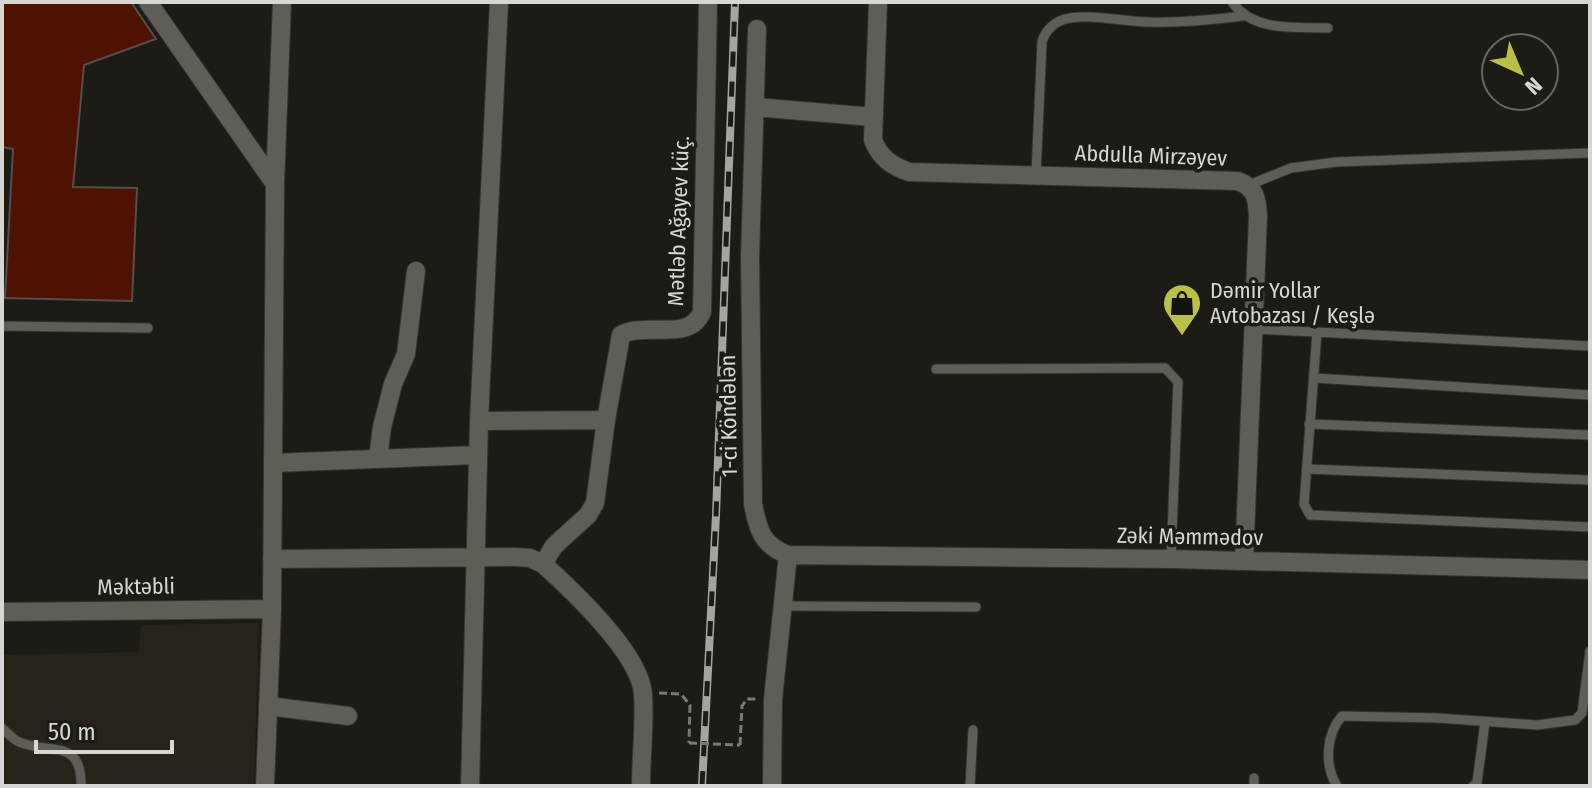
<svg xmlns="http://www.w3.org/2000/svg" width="1592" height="788" viewBox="0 0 1592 788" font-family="'Fira Sans Condensed',sans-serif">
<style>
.built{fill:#282319}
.building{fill:#4d1201;stroke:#554e4c;stroke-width:2}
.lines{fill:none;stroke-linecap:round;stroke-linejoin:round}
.lane-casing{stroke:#363431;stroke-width:11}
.street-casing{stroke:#363431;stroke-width:20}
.path{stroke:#7b7975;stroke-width:3;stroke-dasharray:8 4;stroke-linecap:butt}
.lane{stroke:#605d57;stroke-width:9}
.street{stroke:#605d57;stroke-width:18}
.rail-casing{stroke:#a6a4a1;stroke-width:8}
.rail{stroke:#1d1b16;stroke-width:5;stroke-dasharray:15;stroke-linecap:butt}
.path-bridge{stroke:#7b7975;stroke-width:3;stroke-dasharray:8 4;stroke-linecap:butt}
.labels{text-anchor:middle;stroke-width:7;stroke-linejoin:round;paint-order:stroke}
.street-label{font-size:22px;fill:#d8d6d3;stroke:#1d1b16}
.poi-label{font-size:22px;fill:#d8d6d3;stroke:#1d1b16;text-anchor:start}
</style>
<rect width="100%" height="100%" fill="#1d1b16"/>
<path class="built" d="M 259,623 L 254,786 L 2,786 L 2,655 L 139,652 L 141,625 Z"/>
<path class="building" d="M 2,2 L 131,2 L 156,39 L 84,65 L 73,187 L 137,188 L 132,301 L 5,298 L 13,149 L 2,147 Z"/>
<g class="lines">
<defs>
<path id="lane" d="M 1232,2 C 1254,32 1293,27 1328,28
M 1036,175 L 1042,42 C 1044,33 1052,24 1062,20 C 1082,12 1126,22 1149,22 C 1180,23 1211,20 1242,16
M 1249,185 L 1291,168 L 1336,162 L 1590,153
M 2,326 L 148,328
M 1253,329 L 1590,346
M 1317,332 L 1304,504 L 1310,515 L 1590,527
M 936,369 L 1165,368 L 1178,382 L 1171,559
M 1314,378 L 1590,395
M 1309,424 L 1590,435
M 1307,469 L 1590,480
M 783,606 L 976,607
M 2,728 C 6,732 12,738 17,741 C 47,756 82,736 81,786
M 970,786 L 973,730
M 1254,786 L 1254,778
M 1337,786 C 1324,765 1326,734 1342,716 L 1437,718 L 1537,725 L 1575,720 L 1582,713 L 1590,651
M 1473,786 L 1477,783 L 1485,722"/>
<path id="street" d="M 148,2 L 275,184
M 878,2 L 873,140 C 880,158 892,166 909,172 L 1238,181 C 1256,188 1257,199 1258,216 L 1244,561
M 757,29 L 750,256 L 753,504 C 758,530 762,545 788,555 L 773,699 L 772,786
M 755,107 L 873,117
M 479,421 L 606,420
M 378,458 L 382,427 L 393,384 L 406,354 L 416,271
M 273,463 L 477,455
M 788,555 L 1171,559 L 1590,570
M 272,559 L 516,557 L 530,558 L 543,564 C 572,590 640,654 643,694 C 645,724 641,756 641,786
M 543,564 L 554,546 L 588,515 L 595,503 L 606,420 L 621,335 C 646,321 689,343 702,312 L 708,2
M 2,612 L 272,609
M 268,706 L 348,716
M 265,786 L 272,609 L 275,184 L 282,2
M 470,786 L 479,421 L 499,2"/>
</defs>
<use href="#lane" class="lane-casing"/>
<use href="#street" class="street-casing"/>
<path class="path" d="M 659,693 L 681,694 L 690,705 L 689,743
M 740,745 L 742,706 L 747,699 L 757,699"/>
<use href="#lane" class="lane"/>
<use href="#street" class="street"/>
<defs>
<path id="rail" d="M 702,786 L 716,515 L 735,2"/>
</defs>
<use href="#rail" class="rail-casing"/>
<use href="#rail" class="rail"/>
<path class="path-bridge" d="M 689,743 L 740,745"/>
</g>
<defs>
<symbol id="shop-pin" viewBox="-11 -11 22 30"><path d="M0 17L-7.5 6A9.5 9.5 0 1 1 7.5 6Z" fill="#bac045" stroke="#1d1b16"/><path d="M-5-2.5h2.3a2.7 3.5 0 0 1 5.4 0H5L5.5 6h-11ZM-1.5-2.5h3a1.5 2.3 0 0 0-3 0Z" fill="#111"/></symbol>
</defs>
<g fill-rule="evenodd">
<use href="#shop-pin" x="1160" y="281" width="44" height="60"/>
</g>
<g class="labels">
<g class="street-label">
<text transform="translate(1151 155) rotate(2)" y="8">Abdulla Mirzəyev</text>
<text transform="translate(678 221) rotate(-88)" y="8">Mətləb Ağayev küç.</text>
<text transform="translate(728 416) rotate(-91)" y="8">1-ci Köndələn</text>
<text transform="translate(1190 536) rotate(1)" y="8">Zəki Məmmədov</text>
<text transform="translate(136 586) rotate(-1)" y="8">Məktəbli</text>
</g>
<g class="poi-label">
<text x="1210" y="298">Dəmir Yollar<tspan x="1210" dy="25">Avtobazası / Keşlə</tspan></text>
</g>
</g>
<rect width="1592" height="788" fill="none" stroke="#d8d6d3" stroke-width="8"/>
<g transform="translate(1520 72) rotate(136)"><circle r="38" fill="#1d1b16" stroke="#686662" stroke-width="2"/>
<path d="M0-6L14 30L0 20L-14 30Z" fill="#bac045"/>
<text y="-12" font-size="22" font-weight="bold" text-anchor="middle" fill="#d8d6d3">N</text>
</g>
<path d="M36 740v12h136v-12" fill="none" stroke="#d8d6d3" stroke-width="4"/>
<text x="48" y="740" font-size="24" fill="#d8d6d3" stroke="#1d1b16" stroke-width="6" paint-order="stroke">50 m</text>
</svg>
